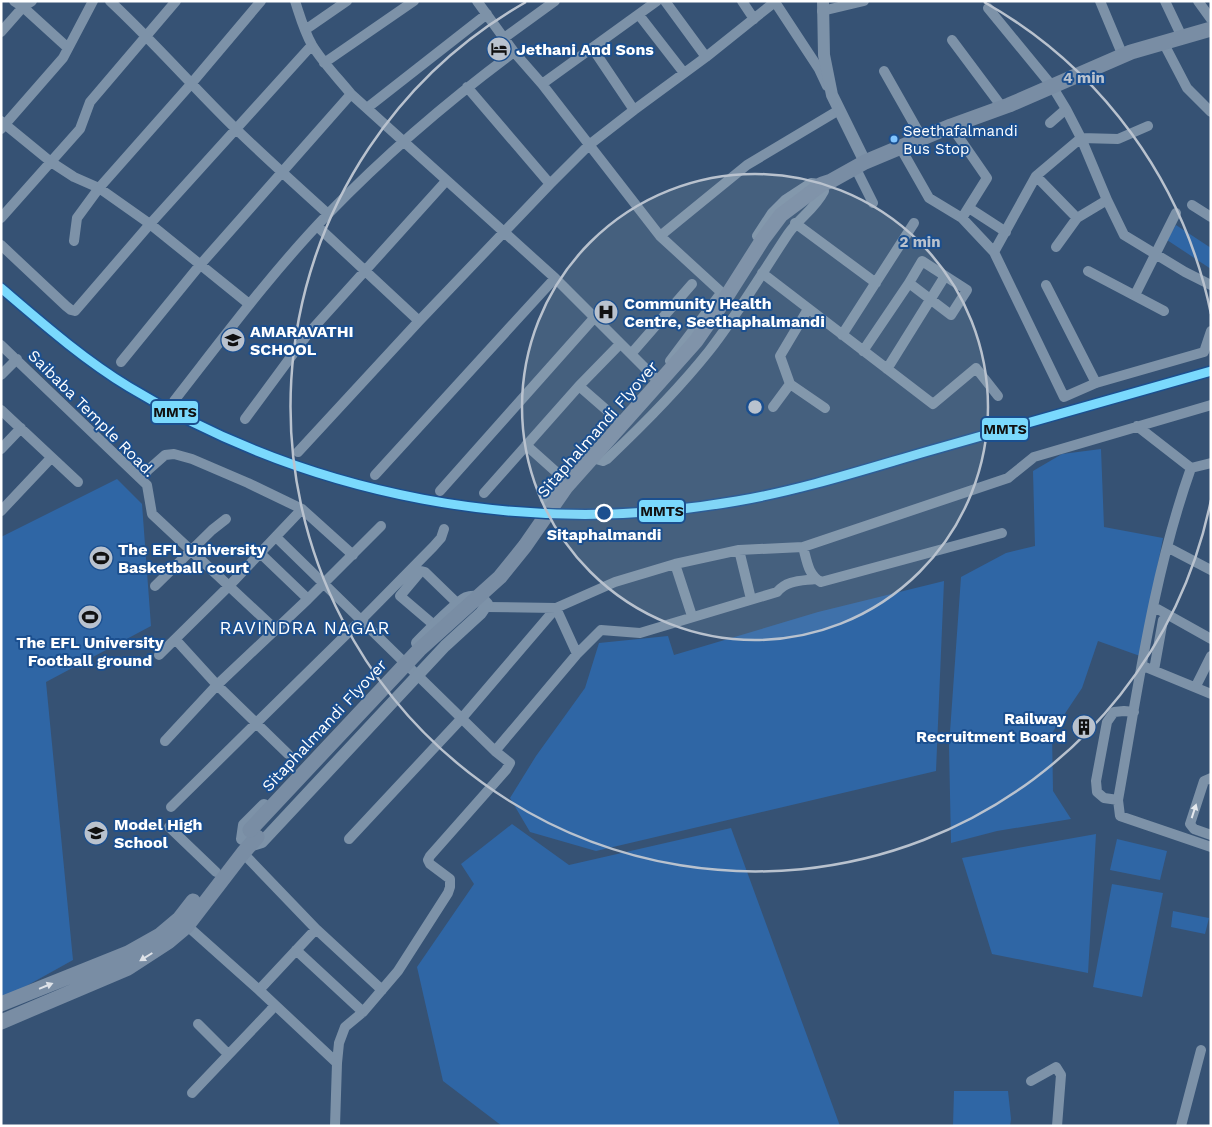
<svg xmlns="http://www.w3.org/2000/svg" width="1212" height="1127" viewBox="0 0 1212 1127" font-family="'Work Sans',sans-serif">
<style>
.green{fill:#2f66a5}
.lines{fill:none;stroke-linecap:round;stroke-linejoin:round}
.minor{stroke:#7d92a8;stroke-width:10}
.tertiary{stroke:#7d92a8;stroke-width:12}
.secondary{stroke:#798da4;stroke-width:15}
.secondary-bridge{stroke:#798da4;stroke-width:15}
.rail-1-casing{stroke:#1b4f8f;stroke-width:12}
.rail-1{stroke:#7ad9fd;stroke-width:9}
.oneway{fill:#e5e9ee}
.oneway2{fill:#dee2e8}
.ring{fill:none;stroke:#b9c2ce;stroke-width:2.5}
.bus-dot{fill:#80c4ff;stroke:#1b4f8f;stroke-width:2}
.stop-dot{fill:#1b4f8f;stroke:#fff;stroke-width:2.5}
.labels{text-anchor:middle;stroke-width:4;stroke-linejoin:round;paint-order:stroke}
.bus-label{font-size:15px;fill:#fff;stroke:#1b4f8f;text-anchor:start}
.poi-label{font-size:16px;font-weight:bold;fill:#fff;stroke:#1b4f8f;text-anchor:start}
.street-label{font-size:16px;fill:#fff;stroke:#1b4f8f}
.stop-label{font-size:16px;font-weight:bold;fill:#fff;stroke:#1b4f8f}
.neighbourhood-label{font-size:18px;letter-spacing:1px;fill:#fff;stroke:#1b4f8f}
.centre{fill:#b9c2ce;stroke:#1b4f8f;stroke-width:2.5}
.ring-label{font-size:15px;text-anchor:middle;font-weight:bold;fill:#b9c2ce;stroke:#1b4f8f;stroke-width:4;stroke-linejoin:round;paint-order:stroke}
.line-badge{stroke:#1b4f8f;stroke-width:2}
.pale-badge-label{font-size:14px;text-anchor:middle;font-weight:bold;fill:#111}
</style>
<rect width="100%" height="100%" fill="#365274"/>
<path class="green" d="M 1176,225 L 1211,248 L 1211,269 L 1167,240 Z
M 1101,449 L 1104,527 L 1163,538 L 1140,656 L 1098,641 L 1082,688 L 1052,733 L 1053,791 L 1071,819 L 997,831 L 951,843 L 949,746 L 961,577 L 1006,553 L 1035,546 L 1033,471 L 1062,454 Z
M 117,479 L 142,504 L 151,626 L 46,682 L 73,960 L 1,1000 L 1,537 Z
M 944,581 L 936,771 L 596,851 L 530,832 L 510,798 L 536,756 L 585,688 L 599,643 L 668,636 L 674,655 L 818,612 Z
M 512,824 L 569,865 L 731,828 L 840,1126 L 502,1126 L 443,1081 L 417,967 L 474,884 L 461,864 Z
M 1096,834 L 1088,973 L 992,954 L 962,858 Z
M 1117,839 L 1167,851 L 1160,880 L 1110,870 Z
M 1112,884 L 1163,893 L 1142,997 L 1093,987 Z
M 1173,911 L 1209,918 L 1205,934 L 1171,927 Z
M 954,1091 L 1008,1091 L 1011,1119 L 1010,1126 L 953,1126 Z"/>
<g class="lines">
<path class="minor" d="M 32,1 L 23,7 L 68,48
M 110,1 C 154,42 193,87 236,129 C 266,158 297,186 328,214
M 295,1 C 300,16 304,31 312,45 C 323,63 338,78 351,94 L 555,278 L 656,379
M 477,1 L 514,52 L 542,84 L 660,236 L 721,292
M 665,1 L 706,57
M 742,1 L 754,19
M 1100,1 L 1123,56
M 1165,1 L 1182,37
M 1198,1 L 1211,19
M 775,2 L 819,69 L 827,86
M 988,8 L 1052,86 L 1066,109 L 1081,138 L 1107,200 L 1124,235 L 1185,272 L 1211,285
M 822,11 L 864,1
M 639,15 L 684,73
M 305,30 L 347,1
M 1,32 L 23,7 L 14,1
M 504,38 L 555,1
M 952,40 L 1002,107
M 1163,42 L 1187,88 L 1211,112
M 593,49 L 634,110
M 324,63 L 414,1
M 884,71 L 922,138
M 542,84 L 657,1
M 467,87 L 550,184
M 367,108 L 487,14
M 1,121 L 51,162 L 74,177 L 99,188 L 150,224 L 249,304
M 1050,123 L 1066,109
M 951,126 L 987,178 L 962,218
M 1,129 L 63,58 L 93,1
M 900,147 L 929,198 L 962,218 L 994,252 L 1064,397 L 1096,383 L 1204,352 L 1211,331
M 855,167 L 873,203
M 1036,176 L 1077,218
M 1192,205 L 1211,217
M 969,208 L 1006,232
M 1,218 L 80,129 L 90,102 L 176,1
M 795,223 L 876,283
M 317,226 L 419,321
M 660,236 L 747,165 L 839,110
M 757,236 L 772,213 L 785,200 L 811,183 L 820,184
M 74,241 L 77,218 L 99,188 L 191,84 L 261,1
M 1,245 L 66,306 L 71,310 L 75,311 L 150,224 L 312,45
M 1056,247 L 1077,218 L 1107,200
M 994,252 L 1036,176 L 1081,138 L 1118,139 L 1148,126
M 1088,271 L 1164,311
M 762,273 L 933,404 L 976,368 L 998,396
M 1046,285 L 1096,383
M 1135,295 L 1176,213
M 808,309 L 780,356 L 790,384 L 825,408
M 842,335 L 914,223
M 1,345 L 147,485 L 152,514 L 276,630
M 863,351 L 909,283 L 922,261 L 967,290 L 951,315 L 909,283
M 631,354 L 692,284
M 670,361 L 721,293
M 121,362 L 200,265 L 351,94
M 887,369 L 945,276
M 1,375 L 17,359
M 579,386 L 618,420
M 174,401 C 224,337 272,272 328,214 C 386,154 448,101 514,52
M 773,407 L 790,384
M 1,410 L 78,482
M 245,419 L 307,335 L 446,181
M 1137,426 L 1191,468 C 1153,575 1138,689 1118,800 L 1120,816 L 1211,847
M 526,445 L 564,479
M 1,449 L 21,428
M 298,452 L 419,321 L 550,184 L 589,145 L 634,110 L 706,57 L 776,1
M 590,452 L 596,459 L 603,461 L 607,459 C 643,425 678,390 709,351 C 738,314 762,273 788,234 C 799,218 815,209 824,191
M 1191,468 L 1211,463
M 375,475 L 555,278
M 142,479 L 148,470 L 165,455 L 174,454 L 192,459 L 248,483 L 302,509 L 353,555
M 440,491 L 594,318
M 484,493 L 579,386 L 620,344
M 545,499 L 568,474
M 1,511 L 51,458
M 276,537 L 495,751 L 510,763 L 506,770 L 430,856 L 428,860 L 430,864 L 450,879 L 450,887 L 448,893 L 398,971 L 363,1012 L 345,1027 L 339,1043 L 337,1063
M 803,547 C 807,561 808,575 821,582 L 1002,533
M 1167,547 L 1211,570
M 739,550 L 751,599
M 260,553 L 308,599
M 675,564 L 692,616
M 155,586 L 212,530 L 226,519
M 486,607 L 556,608 L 615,582 L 675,564 L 739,550 L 803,547 L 1008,478 L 1034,457 L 1211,405
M 1154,607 L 1211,639
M 556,608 L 577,654
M 434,625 L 400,596 L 421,571 L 425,572 L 458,604
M 176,640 L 217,685 L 288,754
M 159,655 L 228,587 L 302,509
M 1143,666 L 1211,694
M 1154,670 L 1163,620
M 1196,686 L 1211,656
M 165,741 L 217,685 L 308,599 L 381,526
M 495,751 L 577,654 L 601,630 L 640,633 L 777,592 C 787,580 801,581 815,579
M 1211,778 L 1204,781 L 1190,824 L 1194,829 L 1211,835
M 1118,800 L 1104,798 L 1097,792 L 1096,781 L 1107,722 L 1114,712 L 1124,711 L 1134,712
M 171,807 L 361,620 L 433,547 L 441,538 L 444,529
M 169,827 L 216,872
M 349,839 L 462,718 L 556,608
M 243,853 L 316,929 L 382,990
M 184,923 L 259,990 L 337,1063 L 335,1126
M 296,950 L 363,1012
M 259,990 L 316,929
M 198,1024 L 228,1054
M 1031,1081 L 1056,1067 L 1061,1075 L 1057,1126
M 192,1093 L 271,1010 L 274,1004
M 1181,1126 L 1201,1050"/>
<path class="tertiary" d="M 823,1 L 824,55 L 832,95 L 865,162
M 242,839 L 244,825 L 264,805
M 249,846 L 262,842 L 445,646 L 481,613 L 487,604 C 482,597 474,595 466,598 C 454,604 427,633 417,643"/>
<path class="secondary" d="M 809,194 L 822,184 L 831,181 L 865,162 L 951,126 L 1009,105 L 1131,52 L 1211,29
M 1,1004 L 128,953 L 160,935 L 179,919 L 193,901
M 1,1022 L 128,968 L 168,942 L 187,926 L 243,853 L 257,837"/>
<path class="secondary-bridge" d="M 250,830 L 419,650 L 500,577 L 525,546 L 566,487 L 696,341 L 723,302 L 763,239 L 781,215 L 809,194"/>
<defs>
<path id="rail-1" d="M 1,288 C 42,323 83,359 129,387 C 310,497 528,538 737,501 C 801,490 863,470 925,452 C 1020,425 1115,398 1211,371"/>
</defs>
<use href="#rail-1" class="rail-1-casing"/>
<use href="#rail-1" class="rail-1"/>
</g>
<defs><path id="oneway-solid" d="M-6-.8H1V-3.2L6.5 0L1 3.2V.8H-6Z" transform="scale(1.25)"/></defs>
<use class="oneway" href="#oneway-solid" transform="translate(1194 811) rotate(-72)"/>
<g class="oneway2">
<use href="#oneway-solid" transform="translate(146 957) rotate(148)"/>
<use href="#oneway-solid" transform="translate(46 986) rotate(-22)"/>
</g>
<circle cx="755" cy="407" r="233" fill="#b9c2ce" fill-opacity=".12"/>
<g class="ring">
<circle cx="755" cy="407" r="233"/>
<path d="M1211 500A465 465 0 1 1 526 2M984 2A465 465 0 0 1 1211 314"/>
</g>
<defs>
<symbol id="hotel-disc" viewBox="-11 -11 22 22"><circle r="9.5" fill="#b9c2ce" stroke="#1b4f8f"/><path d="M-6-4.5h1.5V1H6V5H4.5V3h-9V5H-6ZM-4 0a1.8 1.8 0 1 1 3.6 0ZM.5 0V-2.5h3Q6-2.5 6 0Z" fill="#111"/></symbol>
<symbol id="hospital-disc" viewBox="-11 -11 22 22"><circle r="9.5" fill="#b9c2ce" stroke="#1b4f8f"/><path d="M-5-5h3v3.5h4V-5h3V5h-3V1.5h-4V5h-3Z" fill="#111"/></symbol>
<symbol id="university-disc" viewBox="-11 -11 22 22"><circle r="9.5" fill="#b9c2ce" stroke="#1b4f8f"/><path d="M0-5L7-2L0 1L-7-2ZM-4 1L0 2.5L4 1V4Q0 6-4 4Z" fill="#111"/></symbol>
<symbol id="stadium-disc" viewBox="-11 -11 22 22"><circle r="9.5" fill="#b9c2ce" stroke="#1b4f8f"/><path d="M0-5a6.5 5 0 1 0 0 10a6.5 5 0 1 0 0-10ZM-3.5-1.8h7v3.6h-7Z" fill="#111"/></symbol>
<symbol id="building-disc" viewBox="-11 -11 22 22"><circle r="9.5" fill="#b9c2ce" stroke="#1b4f8f"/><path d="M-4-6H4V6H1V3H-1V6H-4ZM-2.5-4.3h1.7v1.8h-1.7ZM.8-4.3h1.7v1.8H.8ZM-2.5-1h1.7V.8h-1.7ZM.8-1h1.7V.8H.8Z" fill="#111"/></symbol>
</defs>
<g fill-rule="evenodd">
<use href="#hotel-disc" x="485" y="35" width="28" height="28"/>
<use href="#hospital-disc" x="592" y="298" width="28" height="28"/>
<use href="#university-disc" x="219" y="326" width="28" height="28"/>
<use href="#stadium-disc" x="87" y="544" width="28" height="28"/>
<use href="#stadium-disc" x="76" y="603" width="28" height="28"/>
<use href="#building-disc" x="1070" y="713" width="28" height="28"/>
<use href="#university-disc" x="82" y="819" width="28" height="28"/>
</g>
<circle class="bus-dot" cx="894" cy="139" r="4.5"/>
<circle class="stop-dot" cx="604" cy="513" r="8"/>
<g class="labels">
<g class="bus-label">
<text x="903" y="136">Seethafalmandi<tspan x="903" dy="18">Bus Stop</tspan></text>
</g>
<g class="poi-label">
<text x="516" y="55">Jethani And Sons</text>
<text x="624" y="309">Community Health<tspan x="624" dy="18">Centre, Seethaphalmandi</tspan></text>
<text x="250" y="337">AMARAVATHI<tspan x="250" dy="18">SCHOOL</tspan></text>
<text x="118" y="555">The EFL University<tspan x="118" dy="18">Basketball court</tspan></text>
<text x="90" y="648" text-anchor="middle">The EFL University<tspan x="90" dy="18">Football ground</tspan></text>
<text x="1066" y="724" text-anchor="end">Railway<tspan x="1066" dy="18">Recruitment Board</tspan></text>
<text x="114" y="830">Model High<tspan x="114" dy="18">School</tspan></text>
</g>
<g class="street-label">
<text transform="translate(92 413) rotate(45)" y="6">Saibaba Temple Road.</text>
<text transform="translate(597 429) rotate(-49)" y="6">Sitaphalmandi Flyover</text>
<text transform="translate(324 725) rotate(-47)" y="6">Sitaphalmandi Flyover</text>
</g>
<g class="stop-label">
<text x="604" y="540">Sitaphalmandi</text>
</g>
<g class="neighbourhood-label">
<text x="305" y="634">RAVINDRA NAGAR</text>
</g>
</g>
<circle cx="755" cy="407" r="8" class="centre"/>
<g class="ring-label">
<text x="1084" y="83">4 min</text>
<text x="920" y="247">2 min</text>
</g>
<g class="line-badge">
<rect x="151" y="400" width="48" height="24" rx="5" fill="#7ad9fd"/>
<rect x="981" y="417" width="48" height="24" rx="5" fill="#7ad9fd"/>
<rect x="638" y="499" width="47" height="24" rx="5" fill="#7ad9fd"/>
</g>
<g class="pale-badge-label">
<text x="175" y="417">MMTS</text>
<text x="1005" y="434">MMTS</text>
<text x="662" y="516">MMTS</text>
</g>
<rect width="1212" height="1127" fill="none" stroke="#ffffff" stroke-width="5"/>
</svg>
